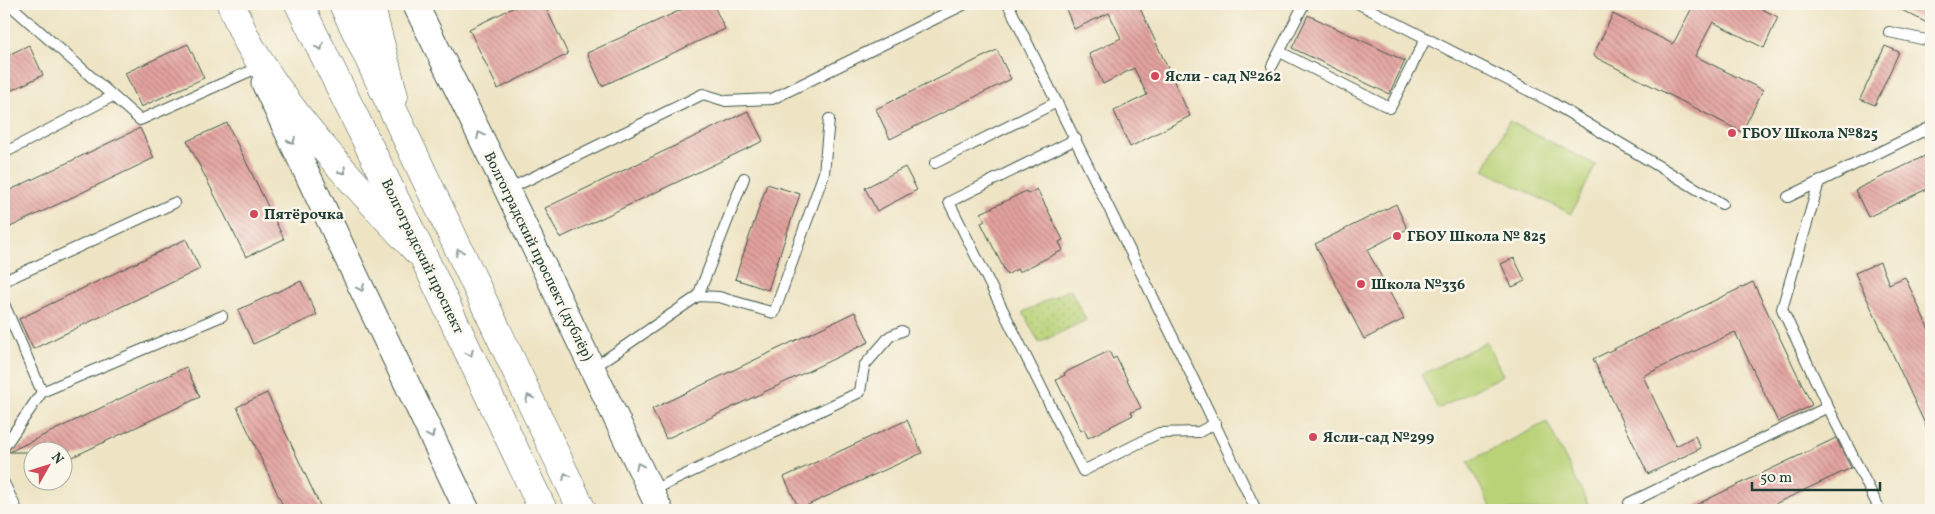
<svg xmlns="http://www.w3.org/2000/svg" width="1935" height="514" viewBox="0 0 1935 514" font-family="Vollkorn,serif">
<style>
.grass{fill:url(#grass-dots);stroke:#6c8856}
.pitch{fill:#b9d278;stroke:#6c8856}
.building{fill:url(#building-back-hatch)}
.lines{fill:none;stroke-linecap:round;stroke-linejoin:round}
.service-casing{stroke:#3e564a;stroke-width:12}
.tertiary-casing{stroke:#3e564a;stroke-width:27}
.secondary-casing{stroke:#3e564a;stroke-width:29}
.primary-casing{stroke:#3e564a;stroke-width:29}
.service{stroke:#fff;stroke-width:10}
.tertiary{stroke:#fff;stroke-width:25}
.secondary{stroke:#fff;stroke-width:28}
.primary{stroke:#fff;stroke-width:28}
.oneway{stroke:#8f9e9a}
.poi-dot{fill:#d1495b;stroke:#fbf7ec;stroke-width:2}
.labels{text-anchor:middle;stroke-width:5;stroke-linejoin:round;paint-order:stroke}
.poi-label{font-size:15px;font-weight:bold;fill:#1f3d34;stroke:#fbf7ec;text-anchor:start}
.street-label{font-size:15px;fill:#1f3d34;stroke:#fbf7ec}
</style>
<defs>
<pattern id="grass-dots" width="8" height="8" patternUnits="userSpaceOnUse" patternTransform="scale(1.25)"><rect width="8" height="8" fill="#b9d278"/><path d="M2 2h.1M6 6h.1" fill="none" stroke="#9fb568" stroke-width="1.8" stroke-linecap="round"/></pattern>
<pattern id="building-back-hatch" width="6" height="6" patternUnits="userSpaceOnUse" patternTransform="scale(1.25)"><rect width="6" height="6" fill="#e3a29f"/><path d="M-1 5l2 2M0 0l6 6M5-1l2 2" fill="none" stroke="#b78582"/></pattern>
</defs>
<rect width="100%" height="100%" fill="#fbf7ec"/>
<filter id="ink" filterUnits="userSpaceOnUse"><feTurbulence type="fractalNoise" baseFrequency=".02" numOctaves="2"/><feDisplacementMap in="SourceGraphic" scale="10" xChannelSelector="R" yChannelSelector="G"/><feConvolveMatrix kernelMatrix="1 2 1 2 8 2 1 2 1" color-interpolation-filters="sRGB"/></filter>
<filter id="wash" filterUnits="userSpaceOnUse"><feTurbulence type="fractalNoise" baseFrequency=".0096" numOctaves="4" result="noise"/><feDisplacementMap in="SourceGraphic" scale="20" xChannelSelector="R" yChannelSelector="G"/><feGaussianBlur stdDeviation="1.12" result="paint"/><feColorMatrix in="noise" values="0 0 0 0 0 0 0 0 0 0 0 0 0 0 0 0 0 1.4 0 .05"/><feComposite in="paint" operator="in"/></filter>
<g filter="url(#wash)">
<rect width="100%" height="100%" fill="#eee4c4"/>
<path class="grass" d="M 1070,289 L 1086,320 L 1039,343 L 1023,312 Z"/>
<path class="pitch" d="M 1509,121 L 1596,165 L 1571,214 L 1484,170 Z
M 1486,342 L 1503,375 L 1438,409 L 1421,375 Z
M 1547,422 L 1591,510 L 1492,510 L 1468,462 Z"/>
<g id="blocks">
<path class="building" d="M 521,4 L 544,4 L 568,54 L 498,89 L 469,29 Z
M 694,4 L 713,4 L 725,29 L 602,86 L 587,53 Z
M 1064,4 L 1138,4 L 1190,116 L 1130,147 L 1114,111 L 1147,95 L 1134,68 L 1103,84 L 1089,54 L 1121,38 L 1109,13 L 1074,29 Z
M 1694,4 L 1752,4 L 1778,17 L 1764,48 L 1713,22 L 1695,56 L 1763,90 L 1742,132 L 1593,56 L 1613,14 L 1673,44 Z
M 1890,4 L 1931,4 L 1931,25 Z
M 1308,15 L 1405,61 L 1389,94 L 1292,48 Z
M 188,44 L 204,78 L 141,107 L 125,73 Z
M 29,45 L 43,75 L 4,94 L 4,57 Z
M 1885,46 L 1899,52 L 1875,105 L 1860,99 Z
M 997,50 L 1011,79 L 890,139 L 876,109 Z
M 748,111 L 763,141 L 560,238 L 545,208 Z
M 227,123 L 284,239 L 246,257 L 187,141 Z
M 140,128 L 154,158 L 4,230 L 4,193 Z
M 1931,153 L 1931,187 L 1868,217 L 1855,190 Z
M 905,167 L 917,190 L 877,211 L 865,188 Z
M 767,184 L 800,194 L 768,290 L 735,279 Z
M 1037,189 L 1063,240 L 1059,242 L 1063,250 L 1019,272 L 1017,269 L 1007,275 L 981,223 L 985,221 L 981,213 L 1026,191 L 1028,194 Z
M 1396,204 L 1407,229 L 1367,250 L 1404,319 L 1364,339 L 1315,244 Z
M 186,239 L 200,269 L 33,349 L 19,319 Z
M 1514,258 L 1525,281 L 1512,287 L 1501,264 Z
M 1880,262 L 1889,284 L 1905,277 L 1931,334 L 1931,437 L 1855,273 Z
M 301,281 L 317,315 L 253,344 L 238,310 Z
M 1753,282 L 1812,405 L 1778,422 L 1735,332 L 1643,376 L 1676,446 L 1695,436 L 1701,448 L 1648,474 L 1593,359 Z
M 855,312 L 869,342 L 666,439 L 652,409 Z
M 1109,351 L 1113,359 L 1116,357 L 1141,408 L 1131,412 L 1133,415 L 1088,438 L 1084,429 L 1081,431 L 1056,380 L 1065,375 L 1064,373 Z
M 186,367 L 200,397 L 62,462 L 62,452 L 9,452 Z
M 267,393 L 322,510 L 285,510 L 237,407 Z
M 907,420 L 922,453 L 799,509 L 784,477 Z
M 1836,438 L 1851,468 L 1762,510 L 1685,510 Z"/>
</g>
</g>
<g filter="url(#ink)">
<use href="#blocks" fill-opacity="0" stroke="#3e564a" stroke-width="1"/>
<g class="lines">
<defs>
<path id="service" d="M 9,4 L 140,120 L 257,68
M 1008,4 L 1187,366 L 1256,510
M 1359,4 L 1551,102 L 1722,204
M 1889,32 L 1931,41
M 1280,52 L 1390,108 L 1426,38
M 1272,66 L 1304,4
M 1076,139 L 949,202 L 1083,471 L 1159,433 L 1199,432 L 1216,423
M 4,153 L 113,96
M 935,163 L 1057,102
M 1819,182 L 1782,309 L 1828,407
M 507,190 L 703,94 L 726,101 L 772,99 L 965,4
M 1788,197 L 1931,127
M 4,281 L 174,203
M 698,296 L 719,297 L 774,313 L 824,173 L 829,119
M 4,304 L 42,392 L 4,447
M 593,368 L 698,296 L 744,178
M 42,392 L 222,316
M 4,483 L 17,510
M 651,491 L 860,392 L 864,366 L 890,336 L 902,331
M 1629,503 L 1828,407 L 1880,510"/>
<path id="tertiary" d="M 415,4 L 507,190 L 660,510
M 264,83 L 467,510"/>
<path id="secondary" d="M 231,4 C 238,19 243,35 252,49 C 296,124 358,187 417,251
M 370,4 L 394,96"/>
<path id="primary" d="M 299,4 L 426,262 L 543,510
M 343,4 L 582,510"/>
</defs>
<use href="#service" class="service-casing"/>
<use href="#tertiary" class="tertiary-casing"/>
<use href="#secondary" class="secondary-casing"/>
<use href="#primary" class="primary-casing"/>
<use href="#service" class="service"/>
<use href="#tertiary" class="tertiary"/>
<use href="#secondary" class="secondary"/>
<use href="#primary" class="primary"/>
</g>
<defs><path id="oneway-chevron" d="M-2-3.5L2.5 0L-2 3.5" fill="none" stroke-width="1.6" stroke-linecap="round" stroke-linejoin="round" transform="scale(1.25)"/></defs>
<g class="oneway">
<use href="#oneway-chevron" transform="translate(320 47) rotate(64)"/>
<use href="#oneway-chevron" transform="translate(480 135) rotate(-116)"/>
<use href="#oneway-chevron" transform="translate(292 141) rotate(65)"/>
<use href="#oneway-chevron" transform="translate(343 171) rotate(48)"/>
<use href="#oneway-chevron" transform="translate(459 252) rotate(-115)"/>
<use href="#oneway-chevron" transform="translate(361 288) rotate(65)"/>
<use href="#oneway-chevron" transform="translate(470 353) rotate(65)"/>
<use href="#oneway-chevron" transform="translate(529 398) rotate(-115)"/>
<use href="#oneway-chevron" transform="translate(431 435) rotate(65)"/>
<use href="#oneway-chevron" transform="translate(639 466) rotate(-115)"/>
<use href="#oneway-chevron" transform="translate(566 476) rotate(-116)"/>
</g>
</g>
<g class="poi-dot">
<circle cx="1155" cy="76" r="5"/>
<circle cx="1732" cy="133" r="5"/>
<circle cx="254" cy="214" r="5"/>
<circle cx="1397" cy="236" r="5"/>
<circle cx="1361" cy="284" r="5"/>
<circle cx="1313" cy="437" r="5"/>
</g>
<g class="labels">
<g class="poi-label">
<text x="1165" y="81">Ясли - сад №262</text>
<text x="1742" y="138">ГБОУ Школа №825</text>
<text x="264" y="219">Пятёрочка</text>
<text x="1407" y="241">ГБОУ Школа № 825</text>
<text x="1371" y="289">Школа №336</text>
<text x="1323" y="442">Ясли-сад №299</text>
</g>
<g class="street-label">
<text transform="translate(423 256) rotate(64)" y="5">Волгоградский проспект</text>
<text transform="translate(539 256) rotate(64)" y="5">Волгоградский проспект (дублёр)</text>
</g>
</g>
<rect width="1935" height="514" fill="none" stroke="#fbf7ec" stroke-width="20"/>
<g transform="translate(48 466) rotate(51)"><circle r="24" fill="#fbf7ec" stroke="#a3ada2"/>
<path d="M0-4L9 19L0 12L-9 19Z" fill="#d1495b"/>
<text y="-8" font-size="14" font-weight="bold" text-anchor="middle" fill="#1f3d34">N</text>
</g>
<path d="M1752 482v8h128v-8" fill="none" stroke="#1f3d34" stroke-width="2.5"/>
<text x="1760" y="482" font-size="15" fill="#1f3d34" stroke="#fbf7ec" stroke-width="4" paint-order="stroke">50 m</text>
</svg>
